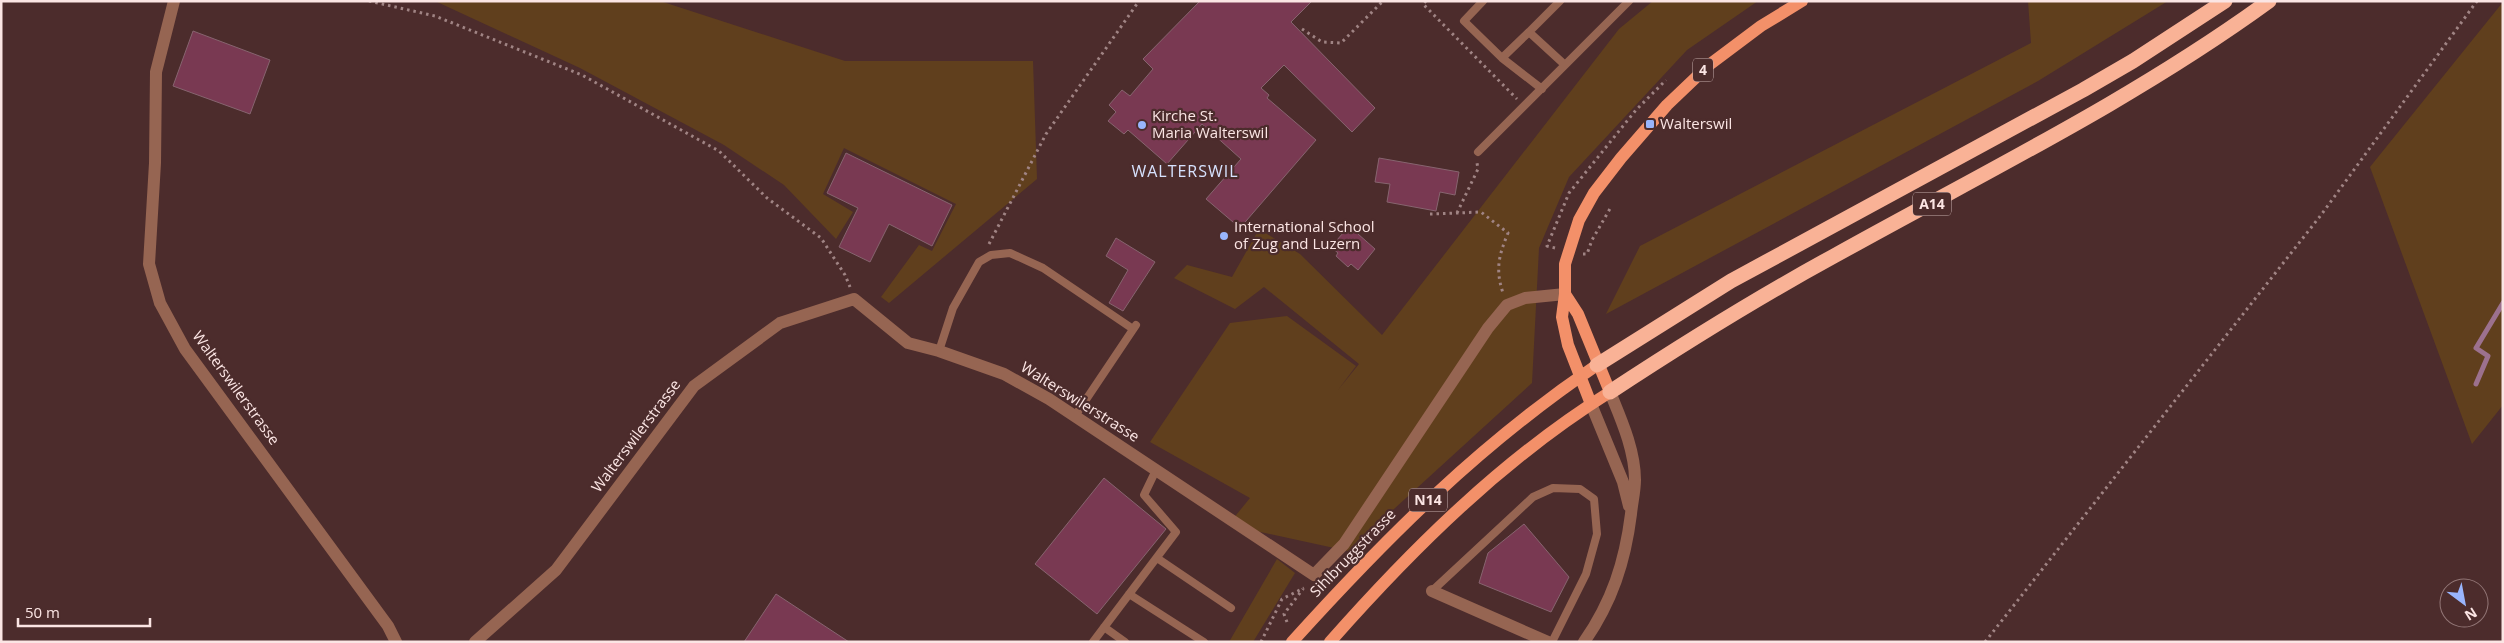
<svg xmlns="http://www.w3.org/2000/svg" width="2504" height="643" viewBox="0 0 2504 643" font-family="'Open Sans',sans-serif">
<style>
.green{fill:#603f1d}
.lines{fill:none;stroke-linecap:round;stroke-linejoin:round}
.stream{stroke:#9c718e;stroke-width:5}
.building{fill:#793952;stroke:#87646f}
.path{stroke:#a08484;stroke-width:3;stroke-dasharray:2.5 4;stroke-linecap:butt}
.lane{stroke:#966552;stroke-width:8}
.street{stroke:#966552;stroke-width:12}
.primary{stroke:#f39069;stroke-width:12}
.highway{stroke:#f9b296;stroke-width:15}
.poi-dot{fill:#99b5fd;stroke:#4c2c2c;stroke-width:2}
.labels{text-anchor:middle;stroke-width:4.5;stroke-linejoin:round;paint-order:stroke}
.shield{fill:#4c2c2c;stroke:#c6aead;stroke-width:1}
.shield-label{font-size:14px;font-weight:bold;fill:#fbe5e4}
.poi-label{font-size:15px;fill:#fbe5e4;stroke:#4c2c2c;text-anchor:start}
.street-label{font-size:15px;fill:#fbe5e4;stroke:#4c2c2c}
.neighbourhood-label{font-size:16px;letter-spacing:1px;fill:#d7e2fe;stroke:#4c2c2c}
</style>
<rect width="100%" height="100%" fill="#4c2c2c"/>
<path class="green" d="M 435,1 L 660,1 L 845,61 L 1033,61 L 1037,179 L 889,303 L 881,297 L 919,245 L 932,251 L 956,204 L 844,148 L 823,194 L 853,212 L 836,239 L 784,185 L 724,145 L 580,68 Z
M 1653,1 L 1758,1 L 1687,50 L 1569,177 L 1539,248 L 1532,383 L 1348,551 L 1228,525 L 1250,498 L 1150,442 L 1230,323 L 1287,316 L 1356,366 L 1338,390 L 1359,364 L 1264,287 L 1235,309 L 1174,278 L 1187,265 L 1232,277 L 1259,229 L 1300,254 L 1382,335 L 1619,29 Z
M 2028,1 L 2168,1 L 2038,81 L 1606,314 L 1640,246 L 2031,43 Z
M 2503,2 L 2503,405 L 2472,444 L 2370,167 Z
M 1277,559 L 1295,573 L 1253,642 L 1229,642 Z"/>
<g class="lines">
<path class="stream" d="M 2476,384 L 2488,356 L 2476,348 L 2503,303"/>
</g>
<path class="building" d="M 1200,1 L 1312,1 L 1291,22 L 1375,108 L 1352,132 L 1284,65 L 1261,88 L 1269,95 L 1267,98 L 1316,140 L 1240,228 L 1206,199 L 1241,159 L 1202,124 L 1167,164 L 1128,130 L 1124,134 L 1108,121 L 1116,112 L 1109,105 L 1122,90 L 1130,96 L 1153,69 L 1143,59 Z
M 193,31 L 270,60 L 250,114 L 173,86 Z
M 846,153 L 952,205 L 932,246 L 889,224 L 870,262 L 839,247 L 858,208 L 827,193 Z
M 1379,158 L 1459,172 L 1455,195 L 1440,192 L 1436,211 L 1387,202 L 1390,184 L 1375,182 Z
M 1349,226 L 1375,249 L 1358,270 L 1351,264 L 1348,267 L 1336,256 L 1338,253 L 1331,247 Z
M 1116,238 L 1155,262 L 1123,311 L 1109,303 L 1128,270 L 1106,256 Z
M 1104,478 L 1166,529 L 1097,614 L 1035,564 Z
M 1524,524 L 1569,577 L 1551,612 L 1479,583 L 1488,553 Z
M 776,594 L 849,642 L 744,642 Z"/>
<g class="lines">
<path class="path" d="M 369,1 L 435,16 L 582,75 L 719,151 L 767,198 L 821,238 L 845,275 L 850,287
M 1426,1 L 1423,4 L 1517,99
M 1302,29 L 1322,42 L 1341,43 L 1383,1
M 1457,213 L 1478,169 L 1477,163
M 1430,214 L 1481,212 L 1508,233 C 1499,255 1495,269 1503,293
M 989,244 L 1046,134 L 1139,1
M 1555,248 L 1547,246 L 1569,193 L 1636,110 L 1666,80
M 1583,254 L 1587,254 L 1592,240 L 1611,207
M 1287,622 L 1284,614 L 1303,589
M 1261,642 L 1282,599 L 1304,588
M 1985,642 L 2321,215 L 2477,1"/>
<path class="lane" d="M 1483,1 L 1464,21 L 1502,58 L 1542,89
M 1560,1 L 1529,32 L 1565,65
M 1502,58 L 1529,32
M 1478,152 L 1629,1
M 939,351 L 953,308 L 979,262 L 991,255 L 1010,253 L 1043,268 L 1133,329
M 1075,416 L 1136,325
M 1157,558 L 1231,608
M 1432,591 L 1533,497 L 1553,488 L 1580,489 L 1594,499 L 1597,534 L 1586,574 L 1552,642
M 1129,594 L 1204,642
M 1104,627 L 1125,642
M 1093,642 L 1176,532 L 1144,495 L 1156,470"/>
<path class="street" d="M 174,1 L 156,72 L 155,163 L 149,264 L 160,303 L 185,349 L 388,626 L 396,642
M 1591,404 L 1623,482 L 1629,506
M 1432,591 L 1548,642
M 475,642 L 556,570 L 694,386 L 780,323 L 854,299 L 908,343 L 939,351 L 1004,374 L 1049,399 L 1314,575 L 1344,544 L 1488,328 L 1507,305 L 1525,298 L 1565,294
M 1584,642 C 1612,602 1625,562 1631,514 C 1632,503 1635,491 1635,480 C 1635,450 1621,419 1610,392"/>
<path class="primary" d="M 1591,404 L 1568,345 L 1562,317 L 1565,294 L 1565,264 L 1579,220 L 1594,193 L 1621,158 L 1667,105 L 1709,65 L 1761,26 L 1802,1
M 1292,642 C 1387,537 1479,445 1597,365
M 1330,642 C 1413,548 1503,459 1610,392 L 1578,314 L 1565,294"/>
<path class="highway" d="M 1597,365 L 1731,281 L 2083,90 L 2133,61 L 2225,1
M 1610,392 C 1683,344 1757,298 1834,256 C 1981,174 2133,100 2269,1"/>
</g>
<g class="poi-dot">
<rect x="1645" y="119" width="10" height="10" rx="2.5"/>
<circle cx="1142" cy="125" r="5"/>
<circle cx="1224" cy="236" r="5"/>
</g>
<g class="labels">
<g class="shield">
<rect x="1693" y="58.5" width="20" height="23" rx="4"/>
<rect x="1913" y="192.5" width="38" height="23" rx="4"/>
<rect x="1409" y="488.5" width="38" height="23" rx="4"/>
</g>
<g class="shield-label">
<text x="1703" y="75">4</text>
<text x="1932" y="209">A14</text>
<text x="1428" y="505">N14</text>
</g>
<g class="poi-label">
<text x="1152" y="121">Kirche St.<tspan x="1152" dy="17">Maria Walterswil</tspan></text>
<text x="1660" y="129">Walterswil</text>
<text x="1234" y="232">International School<tspan x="1234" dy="17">of Zug and Luzern</tspan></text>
</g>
<g class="street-label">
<text transform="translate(236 388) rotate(54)" y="5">Walterswilerstrasse</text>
<text transform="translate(1080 402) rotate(32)" y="5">Walterswilerstrasse</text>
<text transform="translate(636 436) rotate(-53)" y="5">Walterswilerstrasse</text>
<text transform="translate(1353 553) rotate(-46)" y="5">Sihlbruggstrasse</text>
</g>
<g class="neighbourhood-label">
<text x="1185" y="177">WALTERSWIL</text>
</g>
</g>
<rect width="2504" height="643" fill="none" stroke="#fbe5e4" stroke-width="5"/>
<g transform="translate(2464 603) rotate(148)"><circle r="24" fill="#4c2c2c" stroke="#927676"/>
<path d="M0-4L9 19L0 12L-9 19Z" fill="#99b5fd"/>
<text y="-8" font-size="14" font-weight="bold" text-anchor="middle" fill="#fbe5e4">N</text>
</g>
<path d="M18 618v8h132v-8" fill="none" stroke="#fbe5e4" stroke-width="2.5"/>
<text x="25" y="618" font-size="15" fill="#fbe5e4" stroke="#4c2c2c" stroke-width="4" paint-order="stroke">50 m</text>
</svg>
